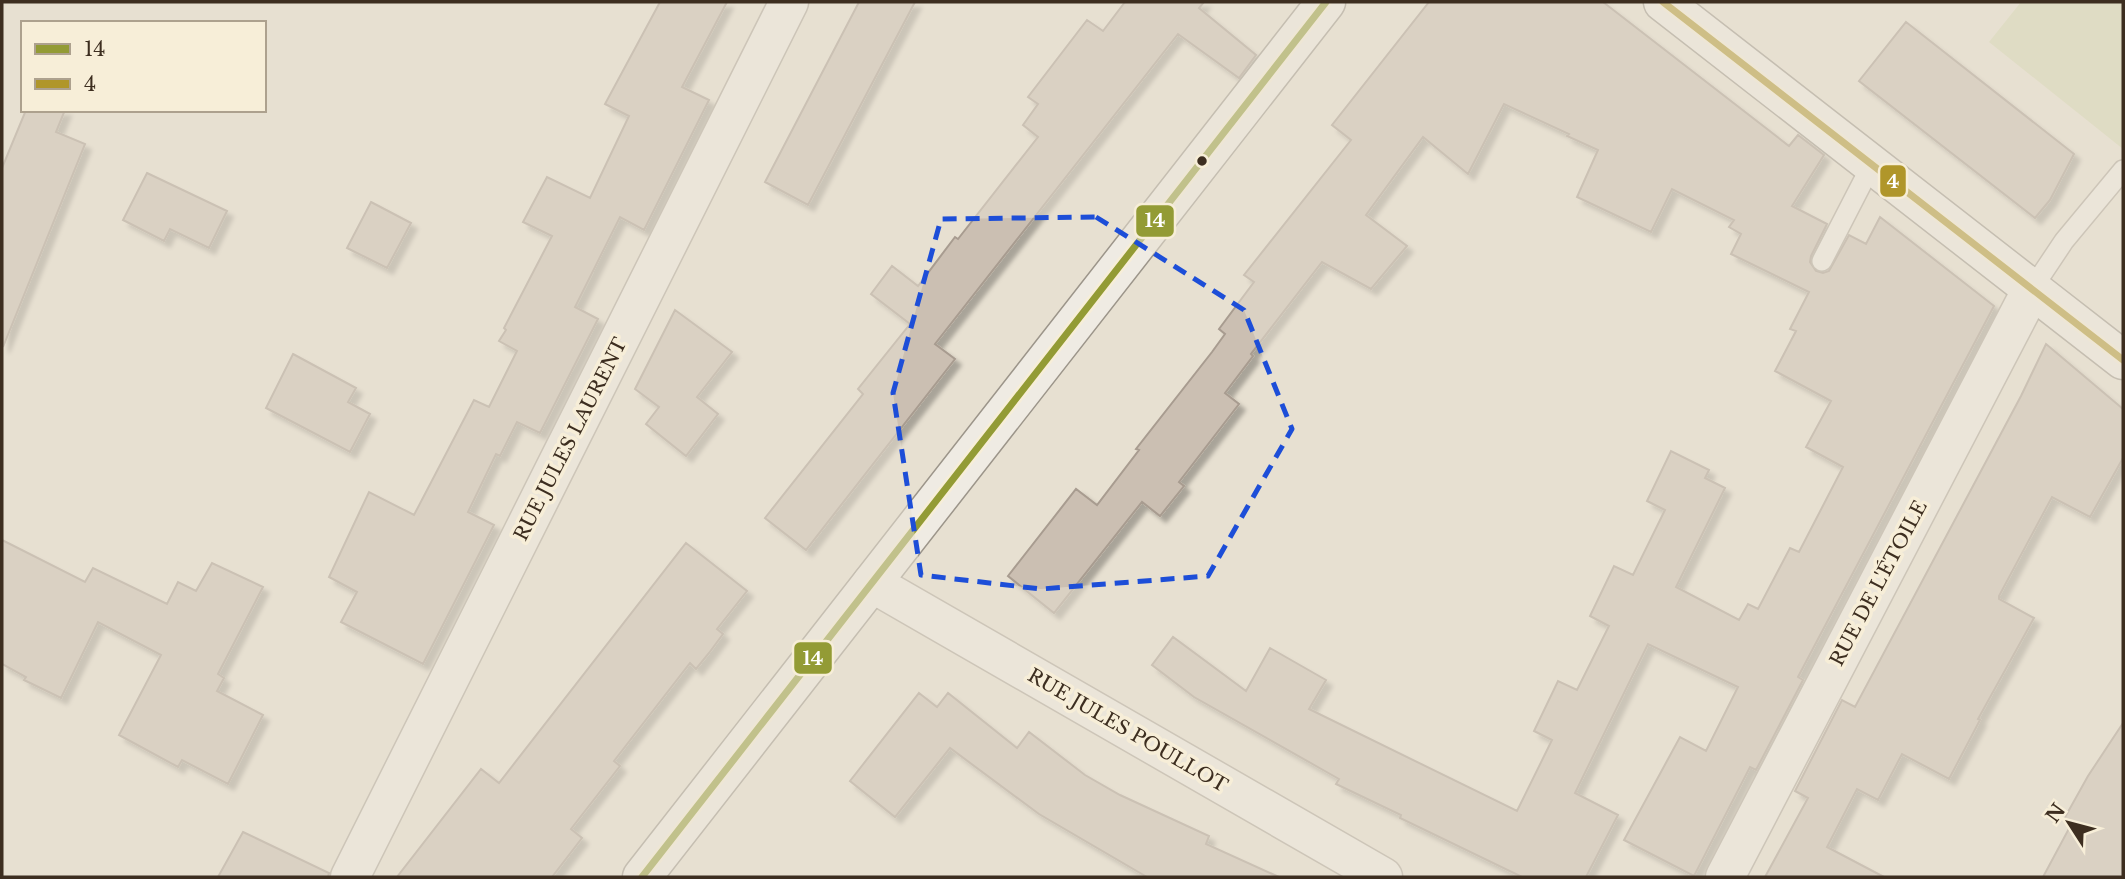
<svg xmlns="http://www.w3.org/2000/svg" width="2125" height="879" viewBox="0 0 2125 879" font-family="'Libre Baskerville',serif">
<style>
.green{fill:#d6d7b3}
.building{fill:#cbbfb2;stroke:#a89c90;stroke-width:2;filter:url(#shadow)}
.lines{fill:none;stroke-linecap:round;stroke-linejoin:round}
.lane-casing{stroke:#ada599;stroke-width:22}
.street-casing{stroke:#ada599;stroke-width:41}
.secondary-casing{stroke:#9c958a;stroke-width:41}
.lane{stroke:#efebe3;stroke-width:19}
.street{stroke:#efebe3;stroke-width:38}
.secondary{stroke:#efebe3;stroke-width:38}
.bus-1-casing{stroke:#f7eed8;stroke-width:12}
.bus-2-casing{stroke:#f7eed8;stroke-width:12}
.bus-1{stroke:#939b35;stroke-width:7}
.bus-2{stroke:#b0962a;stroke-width:7}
.marked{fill:none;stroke:#1d4ed8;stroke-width:5;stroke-dasharray:14 9;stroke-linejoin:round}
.bus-dot{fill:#3d2e20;stroke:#f7eed8;stroke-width:2.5}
.labels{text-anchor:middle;stroke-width:7;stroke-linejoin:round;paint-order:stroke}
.street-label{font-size:19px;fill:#3d2e20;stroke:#f7eed8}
.line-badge{stroke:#f7eed8;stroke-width:2.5}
.badge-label{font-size:19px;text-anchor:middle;font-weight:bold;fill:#fff}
</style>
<defs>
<filter id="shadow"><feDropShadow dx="6" dy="6" stdDeviation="2" flood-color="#0004"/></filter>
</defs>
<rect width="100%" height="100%" fill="#e7e0d1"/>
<path class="green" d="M 2021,2 L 2123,2 L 2123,149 L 1989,42 Z"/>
<path class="building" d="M 660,2 L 727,2 L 682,87 L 709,100 L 644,230 L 620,217 L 575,307 L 598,319 L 540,433 L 517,422 L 500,456 L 496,454 L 468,512 L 494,525 L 423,664 L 341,622 L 357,592 L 329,577 L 369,492 L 414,515 L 474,400 L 489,407 L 517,351 L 499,341 L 506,330 L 504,328 L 552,236 L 523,222 L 547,177 L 590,198 L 629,116 L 605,104 Z
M 859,2 L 915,2 L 808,205 L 765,182 Z
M 1125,2 L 1204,2 L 1199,8 L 1256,55 L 1239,78 L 1178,34 L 935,344 L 955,359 L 806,550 L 765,518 L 863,394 L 858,389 L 910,324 L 871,294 L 892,266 L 918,286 L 955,237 L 958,239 L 1038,137 L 1023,125 L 1038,104 L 1028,97 L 1087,20 L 1103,31 Z
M 1429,2 L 1603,2 L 1789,146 L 1798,135 L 1824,155 L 1792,206 L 1827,224 L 1811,256 L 1810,262 L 1816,271 L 1823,273 L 1829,271 L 1849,235 L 1866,244 L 1880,217 L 1994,306 L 1798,677 L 1803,680 L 1756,770 L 1750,767 L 1694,876 L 1624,840 L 1680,737 L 1706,751 L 1738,687 L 1648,644 L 1575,793 L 1618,815 L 1586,877 L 1522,877 L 1400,818 L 1401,815 L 1336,784 L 1339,779 L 1194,697 L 1152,665 L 1173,637 L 1246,691 L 1270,648 L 1326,680 L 1309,709 L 1517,811 L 1552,740 L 1534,731 L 1558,681 L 1577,690 L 1609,626 L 1590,616 L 1614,566 L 1633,575 L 1665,510 L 1647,501 L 1671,451 L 1709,470 L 1705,478 L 1725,488 L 1676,587 L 1739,620 L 1748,604 L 1758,609 L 1790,548 L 1799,552 L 1843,467 L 1806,447 L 1831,401 L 1775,371 L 1796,331 L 1790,329 L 1809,292 L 1731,254 L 1741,234 L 1729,227 L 1734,220 L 1672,189 L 1651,232 L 1577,197 L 1598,150 L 1567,136 L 1569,134 L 1504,104 L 1468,174 L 1423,137 L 1366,215 L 1407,246 L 1371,289 L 1322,262 L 1251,354 L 1253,356 L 1225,393 L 1239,404 L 1179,482 L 1184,486 L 1160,516 L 1142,502 L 1054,613 L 1008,576 L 1076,489 L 1097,505 L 1139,450 L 1136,449 L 1212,352 L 1225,334 L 1219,329 L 1254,282 L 1244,275 L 1351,140 L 1332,125 Z
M 1906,22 L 2074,154 L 2050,200 L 2035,218 L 1859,81 Z
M 26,110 L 65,110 L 56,132 L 85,144 L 3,347 L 2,168 Z
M 147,173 L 227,211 L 209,248 L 170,229 L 164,241 L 123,220 Z
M 371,202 L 411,223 L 387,268 L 347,248 Z
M 675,310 L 732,352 L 697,397 L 718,414 L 686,456 L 646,424 L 659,407 L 635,389 Z
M 2046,344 L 2123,409 L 2123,458 L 2090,517 L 2052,497 L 1999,596 L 1999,599 L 2034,618 L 1978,719 L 1980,720 L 1949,779 L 1902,754 L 1878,800 L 1857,789 L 1827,847 L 1884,877 L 1765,877 L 1808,798 L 1795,791 L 1842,700 L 1855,707 L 2021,396 Z
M 293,354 L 356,388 L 348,402 L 370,414 L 350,452 L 266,408 Z
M 2,540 L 85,582 L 93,568 L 167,604 L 178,582 L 196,591 L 212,563 L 263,587 L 218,674 L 224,678 L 217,691 L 263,715 L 228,784 L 182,760 L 178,767 L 119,735 L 161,655 L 98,622 L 61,698 L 24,680 L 26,677 L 2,664 Z
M 686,543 L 747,591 L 717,629 L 723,634 L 709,653 L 696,669 L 690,663 L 614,761 L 620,766 L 571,829 L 582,838 L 552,877 L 397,877 L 481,769 L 499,783 Z
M 919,693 L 937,707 L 948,693 L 1017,748 L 1029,732 L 1085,775 L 1120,795 L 1209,836 L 1206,844 L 1279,877 L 1147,877 L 1039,814 L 950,748 L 895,817 L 850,781 Z
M 2123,723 L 2123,877 L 2043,877 L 2072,823 L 2064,819 L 2088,776 Z
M 243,832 L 329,873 L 328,877 L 218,877 Z"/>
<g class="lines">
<defs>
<path id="lane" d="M 1822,261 L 1872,164
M 2032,289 L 2064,241 L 2123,170"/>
<path id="street" d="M 872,583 L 1383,877
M 350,877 L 789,2
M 1725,877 L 2032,289"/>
<path id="secondary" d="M 1663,2 L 2123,360
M 642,877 L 1326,2"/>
</defs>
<use href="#lane" class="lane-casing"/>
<use href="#street" class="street-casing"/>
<use href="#secondary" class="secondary-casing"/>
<use href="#lane" class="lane"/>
<use href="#street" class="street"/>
<use href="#secondary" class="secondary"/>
<defs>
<path id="bus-1" d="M 642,877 L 1326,2"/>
<path id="bus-2" d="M 1663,2 L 2123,360"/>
</defs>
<use href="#bus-1" class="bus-1-casing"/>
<use href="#bus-2" class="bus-2-casing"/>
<use href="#bus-1" class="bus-1"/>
<use href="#bus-2" class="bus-2"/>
</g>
<path d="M0 0H2125V879H0ZM 1096,217 L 1244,310 L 1292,429 L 1208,576 L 1041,589 L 921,575 L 893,393 L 941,219 Z" fill="#e7e0d1" fill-opacity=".55" fill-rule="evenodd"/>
<path class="marked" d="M 1096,217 L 1244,310 L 1292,429 L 1208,576 L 1041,589 L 921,575 L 893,393 L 941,219 Z"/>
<circle class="bus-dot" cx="1202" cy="161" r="6"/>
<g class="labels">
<g class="street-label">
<text transform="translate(570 439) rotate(-63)" y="7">RUE JULES LAURENT</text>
<text transform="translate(1878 583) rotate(-62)" y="7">RUE DE L'ÉTOILE</text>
<text transform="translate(1128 730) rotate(30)" y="7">RUE JULES POULLOT</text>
</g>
</g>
<g class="line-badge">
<rect x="1879" y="164" width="28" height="34" rx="7" fill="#b0962a"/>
<rect x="1135" y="204" width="40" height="34" rx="7" fill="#939b35"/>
<rect x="793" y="641" width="40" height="34" rx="7" fill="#939b35"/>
</g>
<g class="badge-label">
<text x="1893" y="188">4</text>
<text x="1155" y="227">14</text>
<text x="813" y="665">14</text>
</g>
<rect width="2125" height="879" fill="none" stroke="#3d2e20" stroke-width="7"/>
<rect x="21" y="21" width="245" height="91" fill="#f7eed8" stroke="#ada18e" stroke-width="2"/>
<rect x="35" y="44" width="35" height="10" fill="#939b35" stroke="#ada18e" stroke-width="2"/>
<text x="84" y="56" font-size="21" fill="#3d2e20">14</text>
<rect x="35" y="79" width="35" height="10" fill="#b0962a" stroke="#ada18e" stroke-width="2"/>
<text x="84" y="91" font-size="21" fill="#3d2e20">4</text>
<g transform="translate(2069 823) rotate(306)" stroke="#f7eed8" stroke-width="5" paint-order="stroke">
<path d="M0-5L12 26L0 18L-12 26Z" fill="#3d2e20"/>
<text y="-10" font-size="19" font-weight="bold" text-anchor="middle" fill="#3d2e20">N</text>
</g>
</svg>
